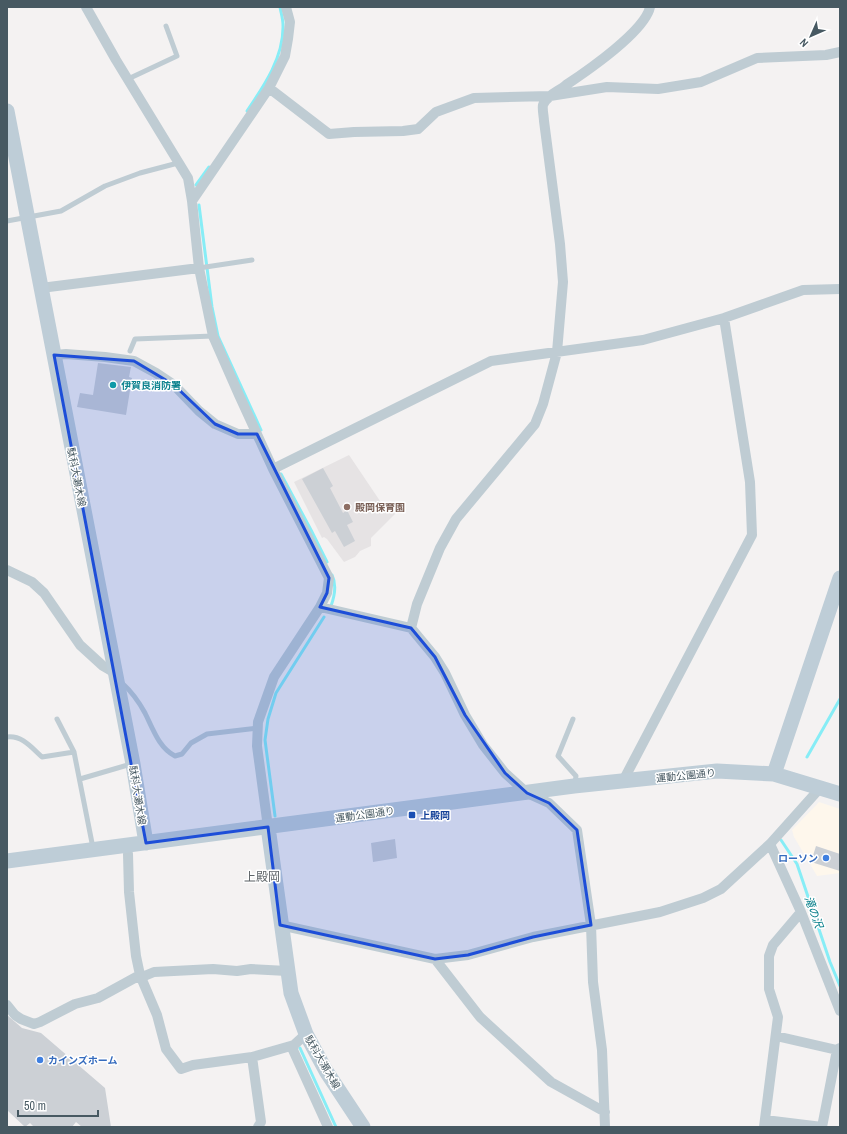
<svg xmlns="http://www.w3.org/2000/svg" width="847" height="1134" viewBox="0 0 847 1134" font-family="'Archivo Narrow','Noto Sans JP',sans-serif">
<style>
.commercial{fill:#fef7ec}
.education{fill:#e6e3e4}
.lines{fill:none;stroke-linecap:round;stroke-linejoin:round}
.stream{stroke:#87edf6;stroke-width:3}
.building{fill:#ccd0d5}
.lane{stroke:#bfccd3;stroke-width:5}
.street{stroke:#bfccd3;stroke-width:10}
.secondary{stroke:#becdd7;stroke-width:15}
.marked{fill:#1d4ed8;fill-opacity:0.2;stroke:#1d4ed8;stroke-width:3;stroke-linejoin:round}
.culture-dot{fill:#0f9aa8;stroke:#fff;stroke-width:1.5}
.education-dot{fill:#8d6e63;stroke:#fff;stroke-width:1.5}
.transit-dot{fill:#1a4fb4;stroke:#fff;stroke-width:1.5}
.shop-dot{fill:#3f7fe0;stroke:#fff;stroke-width:1.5}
.labels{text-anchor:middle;stroke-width:3;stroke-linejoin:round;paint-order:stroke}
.culture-label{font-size:10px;font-weight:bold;fill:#0d838f;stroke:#fff;text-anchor:start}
.street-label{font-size:10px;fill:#475962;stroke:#fff}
.education-label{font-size:10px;font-weight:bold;fill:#785e54;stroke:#fff;text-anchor:start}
.transit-label{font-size:10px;font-weight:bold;fill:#164399;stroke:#fff;text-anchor:start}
.shop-label{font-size:10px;font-weight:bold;fill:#366cbe;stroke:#fff;text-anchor:end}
.water-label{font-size:11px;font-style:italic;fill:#057e89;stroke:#fff}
.quarter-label{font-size:12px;fill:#5e6468;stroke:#fff}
</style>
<rect width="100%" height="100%" fill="#f4f2f2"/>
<path class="commercial" d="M 819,802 L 840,809 L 840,873 L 817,876 L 794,837 L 792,830 Z"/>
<path class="education" d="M 349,455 L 380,501 L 396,513 L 371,538 L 371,546 L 360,551 L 355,557 L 344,562 L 327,539 L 324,537 L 322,538 L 294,482 Z"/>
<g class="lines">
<path class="stream" d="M 247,111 C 264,86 284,57 283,25 C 283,19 281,13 280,7
M 196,185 L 209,167
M 199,205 L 212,307 L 218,336 L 261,430
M 281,474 L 311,530 L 327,562
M 331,606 C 335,595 337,585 332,575
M 807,757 L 840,699
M 275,816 L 265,740 L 268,719 L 276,693 L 324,617
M 781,840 L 797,864 L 830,962 L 840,986
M 300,1048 L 336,1127"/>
</g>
<path class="building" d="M 98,363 L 131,367 L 129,377 L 132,378 L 126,415 L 77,407 L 80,393 L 93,395 Z
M 323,468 L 333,486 L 330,488 L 343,513 L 347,510 L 353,522 L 347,525 L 355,541 L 344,547 L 335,531 L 332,533 L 302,479 Z
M 395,839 L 397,858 L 373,862 L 371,843 Z
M 816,846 L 840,854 L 840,871 L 811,862 Z
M 7,1015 L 22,1028 L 41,1033 L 105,1088 L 111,1127 L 82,1127 L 76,1122 L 72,1127 L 34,1127 L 30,1123 L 25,1127 L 7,1110 Z"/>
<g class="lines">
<path class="lane" d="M 128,79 L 177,56 L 166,26
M 7,221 L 61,211 L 105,186 L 140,173 L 178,163
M 199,268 L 252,260
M 130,351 L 135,339 L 213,336
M 122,683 C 132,692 139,702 145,713 C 153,729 159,748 175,756 L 182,754 L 191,743 L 207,734 L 258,728
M 57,719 L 74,752
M 573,719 L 558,756 L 576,776 L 575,783
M 7,737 C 22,735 32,748 42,757 L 74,752 L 93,848
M 80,779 L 131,764"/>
<path class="street" d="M 86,7 L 116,60 L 188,178 L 192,201 L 199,268 L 213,336 L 239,395 L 273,469 L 329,578 L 327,593 L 320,607 L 274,677 L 258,722 L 257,746 L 268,827
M 269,88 L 329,134 L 354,132 L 403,131 L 418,129 L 436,112 L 474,98 L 550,96 L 607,87 L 658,89 L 701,82 L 757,58 L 826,55 L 840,52
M 192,201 L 269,88 L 285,56 L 288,39 L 290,22 L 286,7
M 41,288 L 199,268
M 54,355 L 66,354 L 105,357 L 134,361 L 156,373 L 174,385 L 199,411 L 215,424 L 238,434 L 257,434
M 273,469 L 491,361 L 643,340 L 724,318 L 803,290 L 840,289
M 7,570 L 32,582 L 44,593 L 80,645 L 103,666 L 115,673
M 320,607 L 411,628 L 435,657 L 445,673 L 465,715 L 483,745 L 505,773 L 527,793 L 549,803 L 577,830 L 591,925 L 593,982 L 602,1050 L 605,1127
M 411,628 L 417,604 L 440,548 L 456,519 L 535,424 L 543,404 L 557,352 L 563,282 L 560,244 L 544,121 C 544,117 542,109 543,105 C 546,96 559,91 566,85 C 587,71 645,31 650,7
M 623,781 L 752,535 L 750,482 L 724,318
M 770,844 L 801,912 L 840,1011
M 280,925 L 435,959 L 468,955 L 533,937 L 660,912 L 703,898 L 721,889 L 770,844 L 821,787
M 435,959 L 480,1017 L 551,1082 L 605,1112
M 140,975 L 157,1015 L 166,1049 L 181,1069 L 193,1065 L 252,1057 L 294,1045
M 142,977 L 154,972 L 213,969 L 237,971 L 251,969 L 287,971
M 7,1005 L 15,1015 L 21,1019 L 34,1024 L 40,1022 L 75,1004 L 98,998 L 140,975 L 136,956 L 129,892 L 128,854
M 306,1034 L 294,1045 L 293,1050 L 328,1127
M 776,1036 L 837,1050 L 840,1048
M 252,1057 L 261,1122 L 258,1127
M 765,1120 L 822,1127 L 837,1050
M 764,1127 L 778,1017 L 769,989 L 769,956 L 773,945 L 801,912"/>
<path class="secondary" d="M 7,111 L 133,764 L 146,843
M 774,774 L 840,578
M 268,827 L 291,993 L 306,1034 L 326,1071 L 363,1127
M 7,861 L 574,786 L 717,771 L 774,774 L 840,794"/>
</g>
<path class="marked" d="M 54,355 L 134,361 L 174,385 L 215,424 L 238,434 L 257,434 L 329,578 L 327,593 L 320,607 L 411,628 L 435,657 L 465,715 L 505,773 L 527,793 L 549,803 L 577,830 L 591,925 L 533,937 L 468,955 L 435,959 L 280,925 L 268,827 L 146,843 Z"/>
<circle class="culture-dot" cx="113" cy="385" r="4"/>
<circle class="education-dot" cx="347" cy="507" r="4"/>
<rect class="transit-dot" x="408" y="811" width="8" height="8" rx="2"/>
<g class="shop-dot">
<circle cx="826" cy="858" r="4"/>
<circle cx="40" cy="1060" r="4"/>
</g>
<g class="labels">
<g class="culture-label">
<text x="121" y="389">伊賀良消防署</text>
</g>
<g class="street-label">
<text transform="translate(77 477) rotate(79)" y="4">駄科大瀬木線</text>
<text transform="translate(686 775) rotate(-6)" y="4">運動公園通り</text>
<text transform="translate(138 795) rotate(81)" y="4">駄科大瀬木線</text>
<text transform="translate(365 814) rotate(-8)" y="4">運動公園通り</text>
<text transform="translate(323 1062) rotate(60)" y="4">駄科大瀬木線</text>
</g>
<g class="education-label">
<text x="355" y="511">殿岡保育園</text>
</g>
<g class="transit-label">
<text x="420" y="819">上殿岡</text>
</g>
<g class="shop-label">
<text x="818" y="862">ローソン</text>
<text x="48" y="1064" text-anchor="start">カインズホーム</text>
</g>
<g class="water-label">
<text transform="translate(814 912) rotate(70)" y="4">滝の沢</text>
</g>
<g class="quarter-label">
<text x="262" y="881">上殿岡</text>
</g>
</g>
<rect width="847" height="1134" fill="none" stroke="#475962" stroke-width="16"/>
<g transform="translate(811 36) rotate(225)" stroke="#ffffff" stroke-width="3" paint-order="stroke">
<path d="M0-3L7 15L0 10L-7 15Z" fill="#475962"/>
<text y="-6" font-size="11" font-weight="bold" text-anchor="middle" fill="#475962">N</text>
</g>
<path d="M18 1110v6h80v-6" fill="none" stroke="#475962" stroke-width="2"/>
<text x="24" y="1110" font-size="12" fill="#475962" stroke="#ffffff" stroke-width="3" paint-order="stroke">50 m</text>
</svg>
